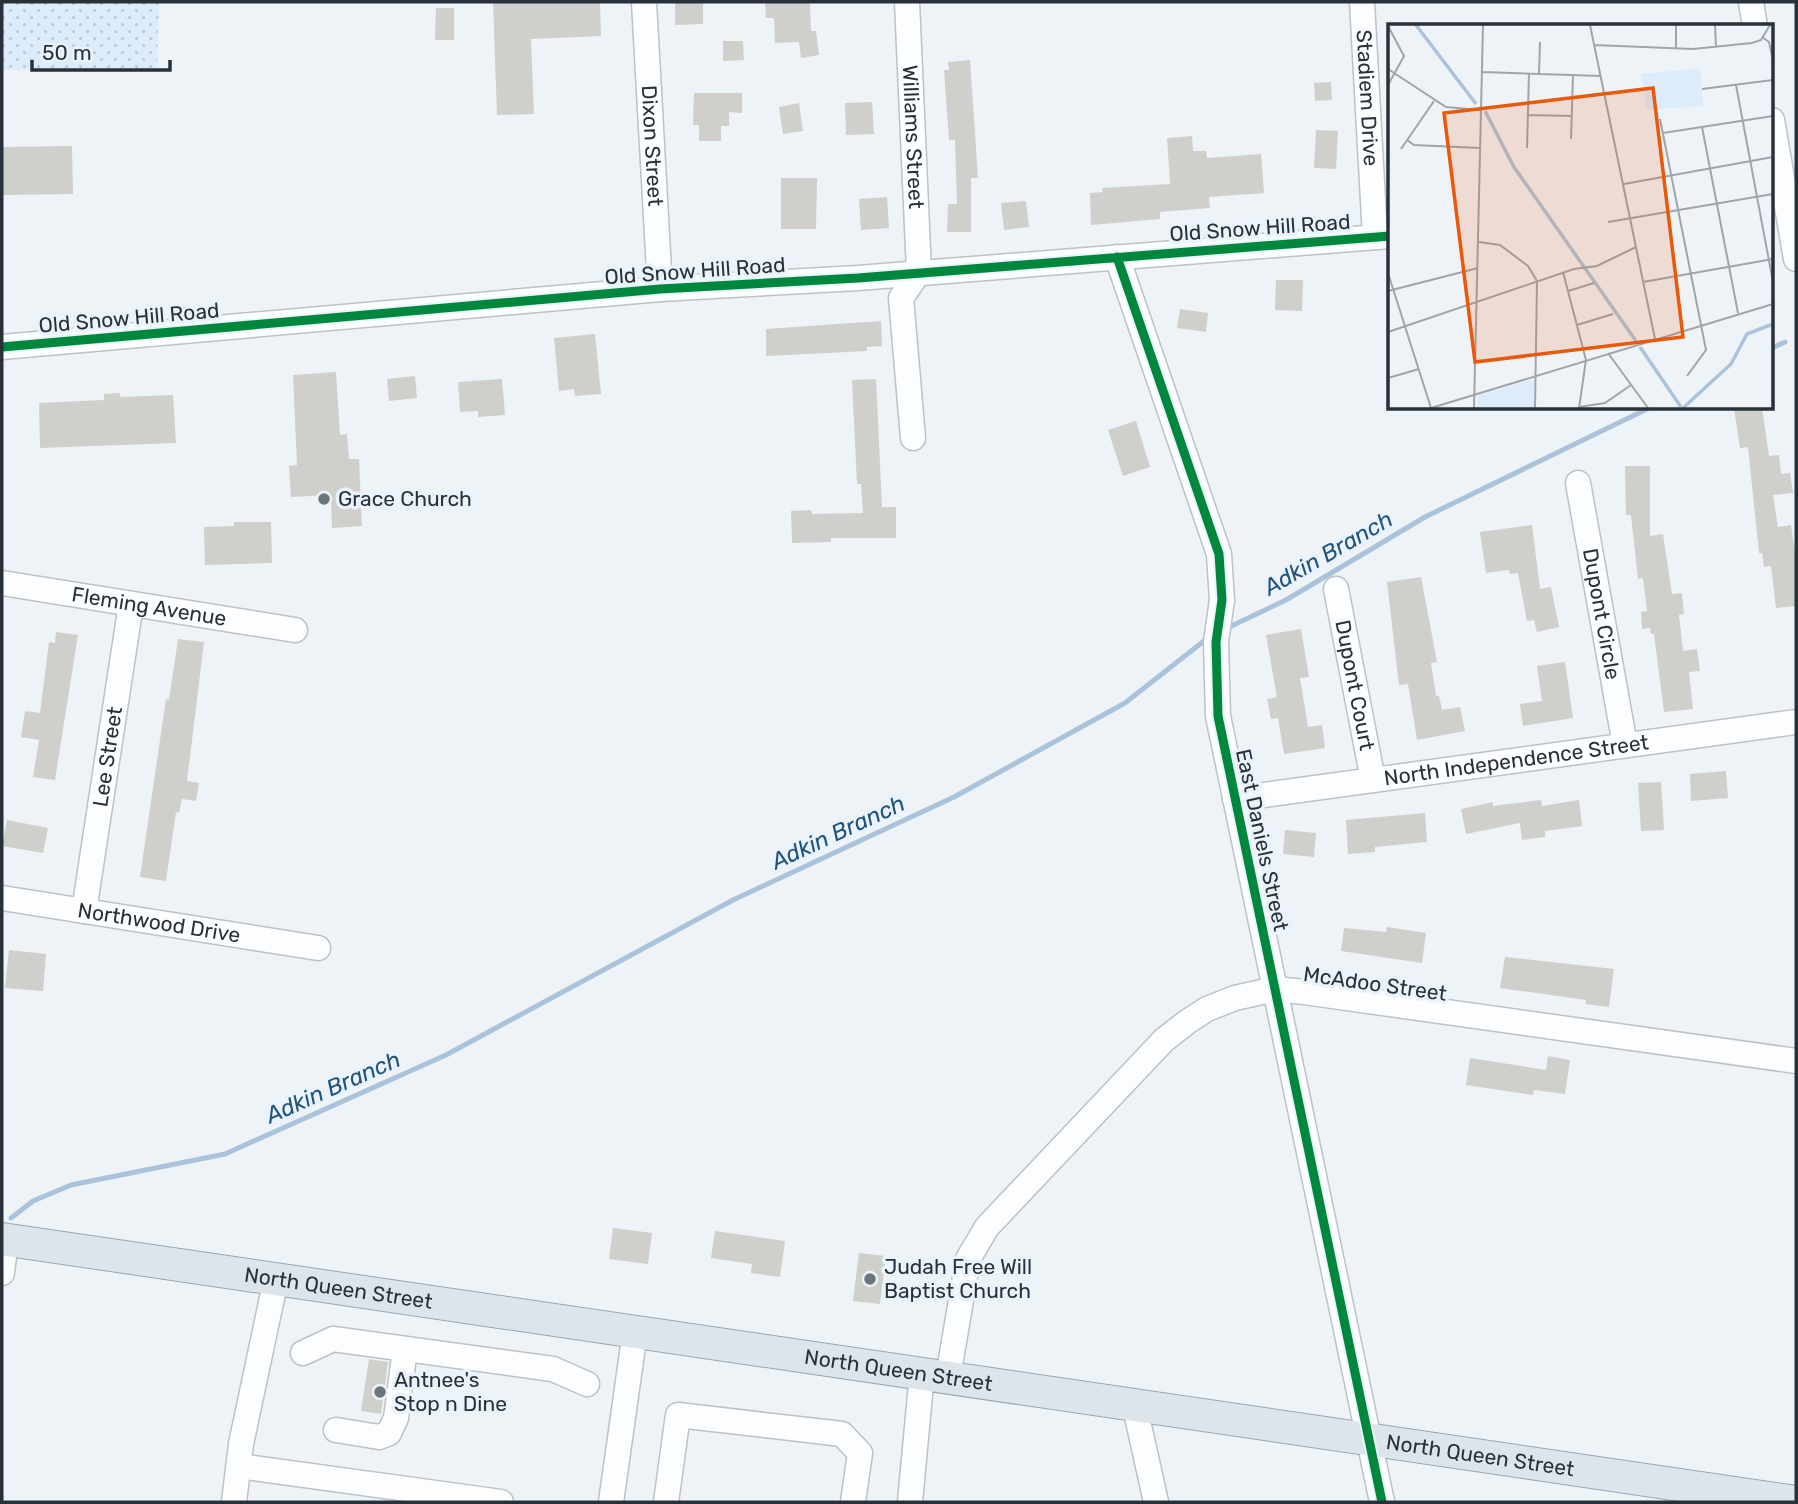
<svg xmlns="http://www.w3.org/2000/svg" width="1798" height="1504" viewBox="0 0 1798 1504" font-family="Rubik,sans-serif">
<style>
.grass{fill:url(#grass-dots)}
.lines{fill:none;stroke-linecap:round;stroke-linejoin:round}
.stream{stroke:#abc3da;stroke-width:5}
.building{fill:#cfcfcc}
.minor-casing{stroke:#bbc2c8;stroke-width:27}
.major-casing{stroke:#98a7b3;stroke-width:34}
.minor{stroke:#fcfdfe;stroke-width:24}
.major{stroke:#dde5eb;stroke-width:32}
.cycleway-casing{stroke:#eaf3fb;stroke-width:13}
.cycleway{stroke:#00873e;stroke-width:9}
.poi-dot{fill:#6d757c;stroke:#eaf3fb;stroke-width:2.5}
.labels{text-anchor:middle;stroke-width:7;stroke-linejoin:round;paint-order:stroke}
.street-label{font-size:21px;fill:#283139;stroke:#eaf3fb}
.poi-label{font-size:21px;fill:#283139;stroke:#eaf3fb;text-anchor:start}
.water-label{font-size:23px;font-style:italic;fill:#21537c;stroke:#eaf3fb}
.inset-river{fill:none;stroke:#abc3da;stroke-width:3.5}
.inset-road{fill:none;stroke:#9fa5ab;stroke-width:2}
.view{fill:#e8590c;fill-opacity:0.15;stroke:#e8590c;stroke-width:3.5}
.inset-edge{fill:none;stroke:#283139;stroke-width:3.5}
</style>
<defs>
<pattern id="grass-dots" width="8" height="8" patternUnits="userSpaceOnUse" patternTransform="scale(1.75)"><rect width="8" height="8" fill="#dcecfa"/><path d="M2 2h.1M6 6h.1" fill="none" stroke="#bdcbd7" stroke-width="1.8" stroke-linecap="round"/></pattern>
</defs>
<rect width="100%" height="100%" fill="#eef3f7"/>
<path class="grass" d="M 2,2 L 159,2 L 157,68 L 2,70 Z"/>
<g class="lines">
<path class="stream" d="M 1772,348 L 1785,342
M 1225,629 L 1286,600 L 1425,517 L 1649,408
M 11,1218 L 33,1201 L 71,1185 L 225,1154 L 446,1055 L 733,900 L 954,797 L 1125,703 L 1209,637"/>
</g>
<path class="building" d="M 493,2 L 600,2 L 601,36 L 531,39 L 534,114 L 497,115 Z
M 675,2 L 703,2 L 703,24 L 675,25 Z
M 765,2 L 810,2 L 811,31 L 816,31 L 819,55 L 801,58 L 799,42 L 775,43 L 774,18 L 766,18 Z
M 436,8 L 454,8 L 454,40 L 435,40 Z
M 723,41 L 743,41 L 744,60 L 723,61 Z
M 970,60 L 978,178 L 971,178 L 971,232 L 947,232 L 948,204 L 957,204 L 955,140 L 949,140 L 944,70 L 949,70 L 948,62 Z
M 1331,82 L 1332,100 L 1315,101 L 1314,83 Z
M 694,93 L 742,93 L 742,113 L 729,112 L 729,126 L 721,126 L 721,141 L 699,141 L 699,125 L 693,125 Z
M 872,102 L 874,134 L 846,135 L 845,103 Z
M 799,103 L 803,131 L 783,134 L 779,107 Z
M 1316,130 L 1338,131 L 1336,169 L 1314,168 Z
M 1192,136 L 1193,151 L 1206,151 L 1207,158 L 1261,154 L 1264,193 L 1209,197 L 1210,208 L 1160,212 L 1160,219 L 1091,225 L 1090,193 L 1103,192 L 1102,188 L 1170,184 L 1167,138 Z
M 72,146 L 73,194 L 2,195 L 2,147 Z
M 781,178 L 817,178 L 816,229 L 781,229 Z
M 887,197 L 889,228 L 861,230 L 859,199 Z
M 1026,201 L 1029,227 L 1004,230 L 1001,203 Z
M 1276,280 L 1303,280 L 1302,311 L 1275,310 Z
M 1180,309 L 1208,313 L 1206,332 L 1177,328 Z
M 881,321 L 882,346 L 867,347 L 867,351 L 766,356 L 766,329 Z
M 595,334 L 601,394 L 575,396 L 574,389 L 559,391 L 554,338 Z
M 336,372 L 340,435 L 347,434 L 349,459 L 359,459 L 362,526 L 332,528 L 331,495 L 291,497 L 289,466 L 297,465 L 293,375 Z
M 415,376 L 417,398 L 389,401 L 387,379 Z
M 502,379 L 505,415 L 478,417 L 478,411 L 460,412 L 458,382 Z
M 876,379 L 882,507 L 896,507 L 896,538 L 831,538 L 831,542 L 792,543 L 791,511 L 811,510 L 812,514 L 863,513 L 861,484 L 857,484 L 852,380 Z
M 120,393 L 120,397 L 173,395 L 176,443 L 40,448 L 39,403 L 104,400 L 104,394 Z
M 1734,408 L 1762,408 L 1769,456 L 1779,455 L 1781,474 L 1790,473 L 1793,493 L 1773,495 L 1778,527 L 1791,525 L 1796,560 L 1796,606 L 1776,608 L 1771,566 L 1764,567 L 1762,553 L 1759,553 L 1748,447 L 1740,448 Z
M 1136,421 L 1150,467 L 1123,476 L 1108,430 Z
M 1625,466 L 1650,466 L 1650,536 L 1663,534 L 1672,594 L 1682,593 L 1684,614 L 1679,615 L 1683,651 L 1697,649 L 1700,671 L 1689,672 L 1693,709 L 1664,712 L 1654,634 L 1651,634 L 1650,628 L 1642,629 L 1641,612 L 1647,611 L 1643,578 L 1638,579 L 1631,515 L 1626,515 Z
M 234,522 L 271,522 L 272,563 L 205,565 L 204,527 L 234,526 Z
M 1532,525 L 1540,589 L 1551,587 L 1559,627 L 1537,632 L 1534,620 L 1527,621 L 1518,573 L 1510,574 L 1509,570 L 1486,573 L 1480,532 Z
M 1421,577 L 1437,662 L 1431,663 L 1436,696 L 1439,696 L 1442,710 L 1460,707 L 1465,731 L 1417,740 L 1408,684 L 1399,685 L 1387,582 Z
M 1301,629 L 1309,677 L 1300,678 L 1308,727 L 1322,725 L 1325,748 L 1284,754 L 1278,718 L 1271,719 L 1267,699 L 1277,697 L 1266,635 Z
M 56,632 L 78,635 L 55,780 L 33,777 L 39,740 L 21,737 L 25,711 L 40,713 L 49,642 L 55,643 Z
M 178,639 L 204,642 L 187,781 L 199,783 L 196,801 L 182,799 L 179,813 L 176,812 L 166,881 L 140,877 L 166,699 L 169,700 Z
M 1565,662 L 1573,718 L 1523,726 L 1520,704 L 1542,701 L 1537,666 Z
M 1726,771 L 1728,798 L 1691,801 L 1690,774 Z
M 1661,782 L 1664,830 L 1641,831 L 1638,783 Z
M 1541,800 L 1542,806 L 1579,800 L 1582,826 L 1545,831 L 1545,837 L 1522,840 L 1520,823 L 1466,834 L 1461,809 L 1493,802 L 1493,806 Z
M 1425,813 L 1427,842 L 1375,847 L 1375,852 L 1348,854 L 1346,820 Z
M 7,820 L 48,828 L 43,853 L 2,846 Z
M 1285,830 L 1316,833 L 1314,857 L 1283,854 Z
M 1387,927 L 1426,933 L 1422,963 L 1341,951 L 1344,928 L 1386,932 Z
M 9,950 L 46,954 L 43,991 L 5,988 Z
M 1505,957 L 1614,969 L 1609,1007 L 1586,1004 L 1586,1000 L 1500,988 Z
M 1548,1056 L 1570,1060 L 1565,1094 L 1534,1090 L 1533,1095 L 1466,1085 L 1470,1058 L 1546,1070 Z
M 613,1228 L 652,1233 L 648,1264 L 609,1259 Z
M 715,1231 L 785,1241 L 780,1277 L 751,1273 L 752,1264 L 711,1258 Z
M 859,1253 L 886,1256 L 880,1304 L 853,1301 Z
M 369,1359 L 388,1362 L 381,1414 L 361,1411 Z"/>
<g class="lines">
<defs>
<g id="minor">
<path id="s1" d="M 644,2 L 660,289"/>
<path id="s2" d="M 907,2 L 919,272 L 901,298 L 913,438"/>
<path id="s3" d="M 1362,2 L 1375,237"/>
<path d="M 1751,2 L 1755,26"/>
<path d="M 1772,120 L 1796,259"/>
<path d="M 1117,257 L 1219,554 L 1222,600 L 1216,642 L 1218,716 L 1382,1502"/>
<path d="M 2,347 L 660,289 L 858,278 L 1390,236"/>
<path id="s4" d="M 1578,483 L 1625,745"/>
<path id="s5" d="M 2,583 L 295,630"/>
<path id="s6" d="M 1336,589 L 1373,780"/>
<path id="s7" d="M 1235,799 L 1796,722"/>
<path id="s8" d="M 2,898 L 318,948"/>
<path id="s9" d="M 84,911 L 131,604"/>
<path d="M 2,1273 L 6,1240"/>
<path d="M 303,1353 L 333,1339 L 553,1369 L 587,1384"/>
<path d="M 948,1377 L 968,1259 L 987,1227 L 1164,1040 L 1187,1022 L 1207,1009 L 1235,998 L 1275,989 L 1304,992 L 1796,1061"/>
<path d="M 1134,1403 L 1156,1502"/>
<path d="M 336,1430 L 379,1437 L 389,1433 L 396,1418 L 405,1349"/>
<path d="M 239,1466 L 501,1502"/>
<path d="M 234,1502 L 241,1444 L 276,1279"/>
<path d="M 611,1502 L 635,1332"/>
<path d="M 666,1502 L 678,1415 L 842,1434 L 860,1453 L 853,1502"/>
<path d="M 910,1502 L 922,1373"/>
</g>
<g id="major">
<path id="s10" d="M 2,1239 L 1796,1502"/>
</g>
</defs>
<use href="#minor" class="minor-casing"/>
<use href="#major" class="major-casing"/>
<use href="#minor" class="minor"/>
<use href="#major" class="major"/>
<defs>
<path id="cycleway" d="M 1117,257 L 1219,554 L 1222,600 L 1216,642 L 1218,716 L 1382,1502
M 2,347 L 660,289 L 858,278 L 1390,236"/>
</defs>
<use href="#cycleway" class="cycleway-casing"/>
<use href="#cycleway" class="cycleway"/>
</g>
<g class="poi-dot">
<circle cx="324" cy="499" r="7"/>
<circle cx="870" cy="1279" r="7"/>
<circle cx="380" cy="1392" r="7"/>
</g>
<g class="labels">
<g class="street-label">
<text dy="7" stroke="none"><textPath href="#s3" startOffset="96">Stadiem Drive</textPath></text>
<text dy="7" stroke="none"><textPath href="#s2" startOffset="135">Williams Street</textPath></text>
<text dy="7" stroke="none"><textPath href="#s1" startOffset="144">Dixon Street</textPath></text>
<text transform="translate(1260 228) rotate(-4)" y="7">Old Snow Hill Road</text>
<text transform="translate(695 271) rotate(-4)" y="7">Old Snow Hill Road</text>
<text transform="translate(129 318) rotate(-5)" y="7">Old Snow Hill Road</text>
<text dy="7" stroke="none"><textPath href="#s5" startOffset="149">Fleming Avenue</textPath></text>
<text dy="7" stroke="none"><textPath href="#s4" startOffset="133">Dupont Circle</textPath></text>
<text dy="7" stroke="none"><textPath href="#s6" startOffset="98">Dupont Court</textPath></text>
<text dy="7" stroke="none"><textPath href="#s9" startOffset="156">Lee Street</textPath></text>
<text dy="7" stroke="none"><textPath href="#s7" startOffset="284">North Independence Street</textPath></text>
<text transform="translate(1262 840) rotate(78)" y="7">East Daniels Street</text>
<text dy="7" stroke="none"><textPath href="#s8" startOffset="159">Northwood Drive</textPath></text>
<text transform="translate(1375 984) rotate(8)" y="7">McAdoo Street</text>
<text dy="7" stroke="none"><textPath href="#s10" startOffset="340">North Queen Street</textPath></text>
<text dy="7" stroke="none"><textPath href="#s10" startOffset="906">North Queen Street</textPath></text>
<text dy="7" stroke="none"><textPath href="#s10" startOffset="1494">North Queen Street</textPath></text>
</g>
<g class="poi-label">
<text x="338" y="506">Grace Church</text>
<text x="884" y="1274">Judah Free Will<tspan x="884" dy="24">Baptist Church</tspan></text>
<text x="394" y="1387">Antnee's<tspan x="394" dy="24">Stop n Dine</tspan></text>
</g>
<g class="water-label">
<text transform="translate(1328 553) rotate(-30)" y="8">Adkin Branch</text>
<text transform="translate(838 832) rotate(-25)" y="8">Adkin Branch</text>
<text transform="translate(333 1087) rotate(-24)" y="8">Adkin Branch</text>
</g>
</g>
<g transform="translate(1388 24)">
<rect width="385" height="385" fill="#eef3f7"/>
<path d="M 312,44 L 315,82 L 258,86 L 253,50 Z" fill="#dcecfa"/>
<path d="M 146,355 L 146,384 L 89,384 L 89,372 Z" fill="#dcecfa"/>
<path class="inset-river" d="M 28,1 L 88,80M 97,87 L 126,143 L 248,317M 252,323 L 293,383M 295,384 L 343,340 L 359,310 L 385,300"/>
<path class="inset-road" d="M 202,1 L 267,315M 327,1 L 328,23M 0,2 L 16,32 L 0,61M 374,13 L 381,18 L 385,36M 206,21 L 305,25 L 364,19 L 373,16 L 382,1M 288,25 L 288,1M 0,45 L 58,83 L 92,86M 94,48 L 213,52M 151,50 L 152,18M 348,61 L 385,258M 314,65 L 385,56M 140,91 L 183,92M 272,95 L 318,326 L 299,352M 314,103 L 350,289M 275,109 L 385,92M 183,115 L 185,51M 19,116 L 26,121 L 92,124M 139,124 L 141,49M 13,125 L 46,77M 236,160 L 385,133M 220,198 L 385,170M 91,218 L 112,221 L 140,242 L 149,257 L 147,384M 175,248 L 198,336 L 191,384M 0,249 L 43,384M 255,258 L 385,235M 0,267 L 90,244M 180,267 L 206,259M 189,301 L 225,290M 0,308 L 186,245 L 209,242 L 248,223M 220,329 L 260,384M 0,354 L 31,345M 191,383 L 217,379 L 243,361M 43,384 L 385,280M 86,384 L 95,1"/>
<path class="view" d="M 265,64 L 295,313 L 87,338 L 56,89 Z"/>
<rect width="385" height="385" class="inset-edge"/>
</g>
<rect width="1798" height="1504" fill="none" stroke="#283139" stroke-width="7"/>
<path d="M32 60v10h138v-10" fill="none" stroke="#283139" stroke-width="3.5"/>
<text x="42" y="60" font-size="21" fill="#283139" stroke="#eaf3fb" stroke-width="5" paint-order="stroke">50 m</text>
</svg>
